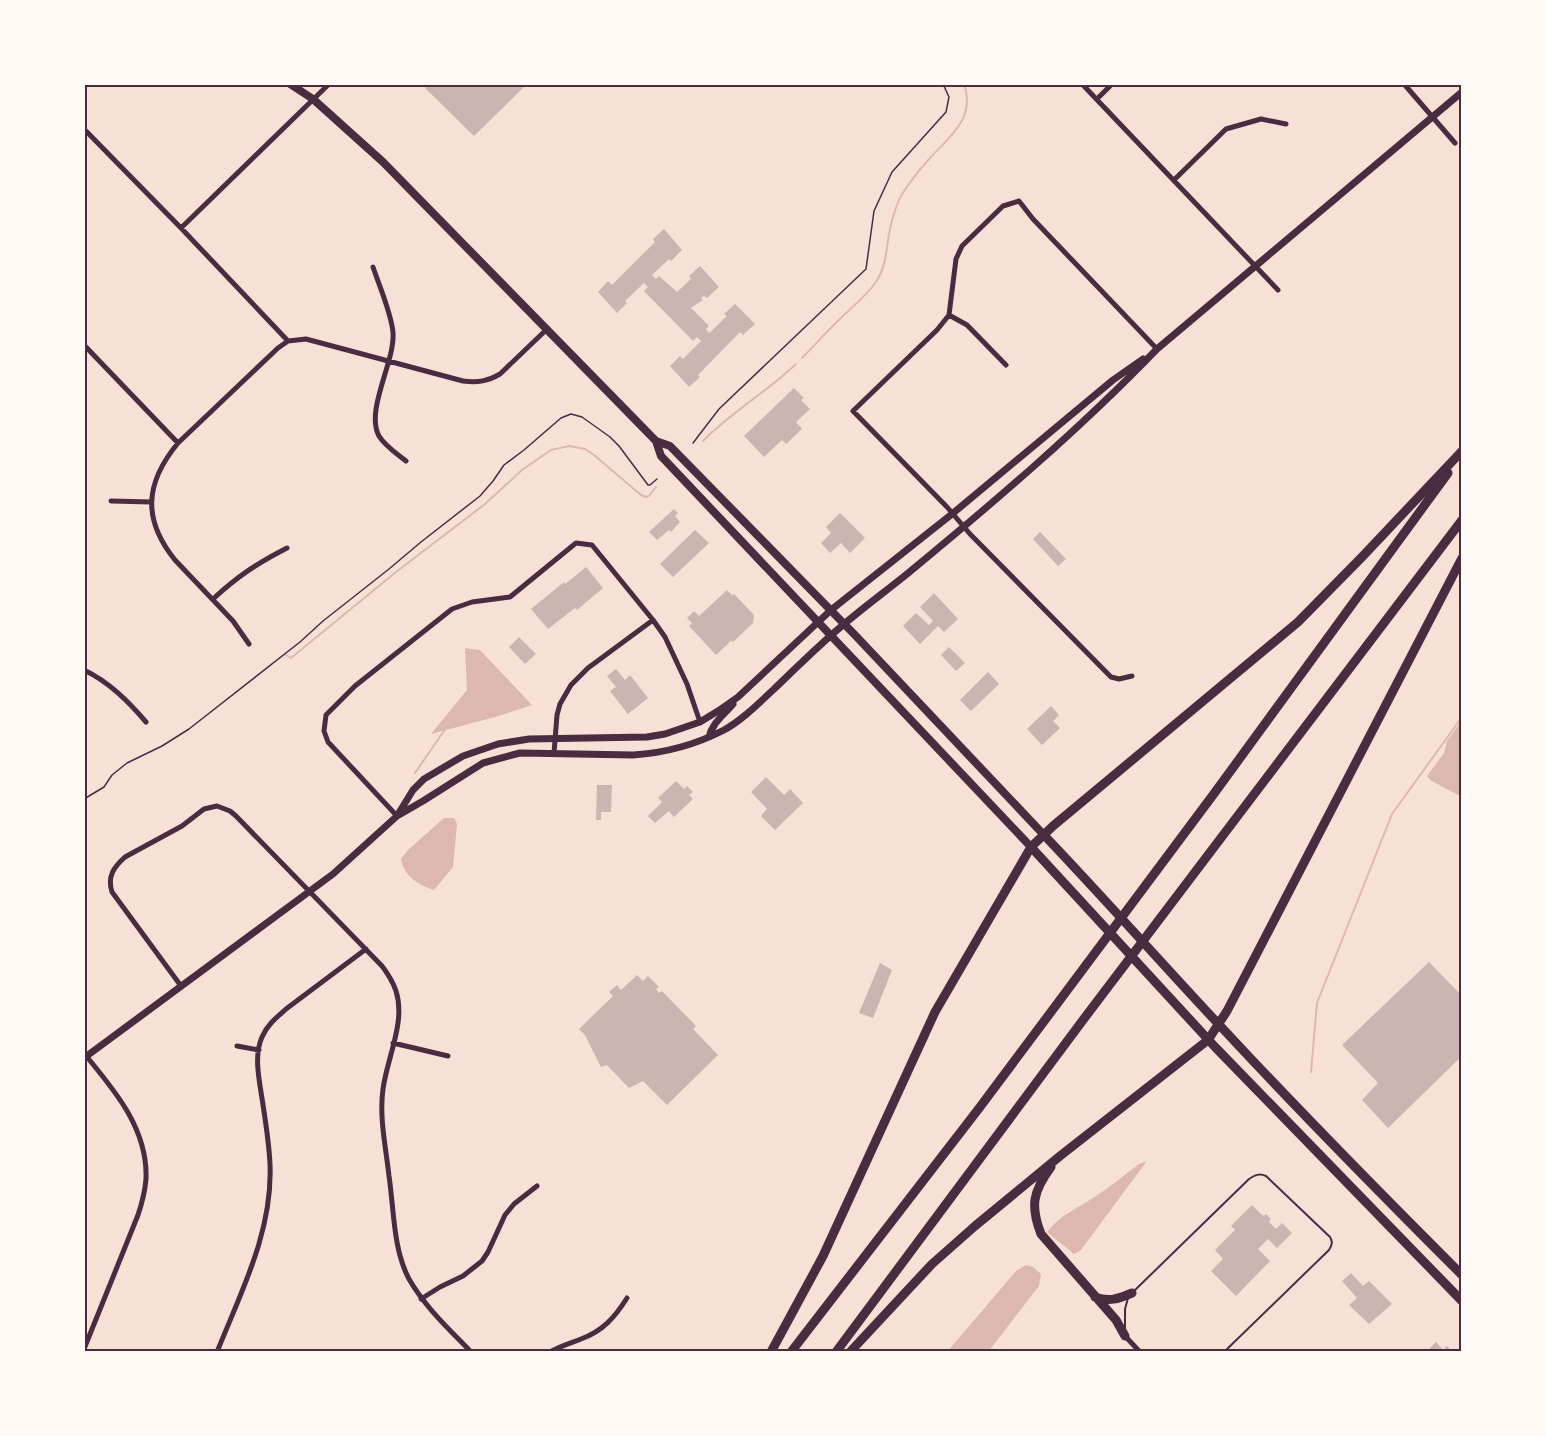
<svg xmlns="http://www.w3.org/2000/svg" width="1546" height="1436" viewBox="0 0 1546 1436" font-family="'Playfair Display',serif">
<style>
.water{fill:#dcb8b0}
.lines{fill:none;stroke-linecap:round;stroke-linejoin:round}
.stream{stroke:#dcb8b0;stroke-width:2}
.building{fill:#ccb4b1}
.path{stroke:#4a2c40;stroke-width:1.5}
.service{stroke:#4a2c40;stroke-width:2}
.minor{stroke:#4a2c40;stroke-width:5}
.tertiary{stroke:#4a2c40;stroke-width:7}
.secondary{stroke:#4a2c40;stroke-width:8}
.trunk{stroke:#4a2c40;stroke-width:9}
.motorway{stroke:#4a2c40;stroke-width:9}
.neatline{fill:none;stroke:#4a2c40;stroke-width:2}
</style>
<rect width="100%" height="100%" fill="#f7e1d7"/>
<path class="water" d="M 465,648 L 480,650 L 532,705 L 495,717 L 431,734 L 467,690 Z
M 1462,720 L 1462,794 L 1458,795 L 1430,780 L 1427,776 L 1444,753 L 1447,741 Z
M 444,818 L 454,818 L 457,824 L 453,867 L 434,890 C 418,885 404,876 401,859 L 408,850 Z
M 1147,1161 L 1080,1251 L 1074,1254 L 1047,1232 C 1059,1216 1076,1209 1093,1198 C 1109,1188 1124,1175 1139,1164 Z
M 1026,1265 L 1033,1267 L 1041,1274 L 1039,1286 L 988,1352 L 947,1352 L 1016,1271 Z"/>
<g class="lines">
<path class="stream" d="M 802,358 C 815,345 827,331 841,318 C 852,307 866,296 876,282 C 886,267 886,251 889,234 C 892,219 896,203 904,191 C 912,179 921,168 930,158 C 950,136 976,118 964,84
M 703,441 C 731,412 767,392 796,364
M 286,655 L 291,658 L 396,572 L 485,504 L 522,470 L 551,450 L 569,446 L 585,449 L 594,455 L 641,495 L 646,497 L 649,496 L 656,487
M 415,773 L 446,728
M 1311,1072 L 1317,1003 L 1392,814 L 1462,717"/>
</g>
<path class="building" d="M 429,84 L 527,84 L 474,136 L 425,88 Z
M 664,229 L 682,250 L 671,261 L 669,259 L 652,275 L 656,279 L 659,276 L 677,292 L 691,279 L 689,276 L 700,266 L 719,287 L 707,298 L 704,296 L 701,298 L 703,300 L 691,308 L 709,326 L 706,329 L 709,333 L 727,316 L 724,314 L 735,304 L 755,324 L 743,335 L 740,332 L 698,375 L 700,377 L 689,387 L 670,366 L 680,356 L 683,359 L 701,341 L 697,337 L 693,341 L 644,291 L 648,287 L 644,283 L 625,301 L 627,303 L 617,313 L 598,292 L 608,281 L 612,285 L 655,242 L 653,239 Z
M 794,388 L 804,398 L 801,400 L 810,409 L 796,422 L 802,429 L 786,444 L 782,440 L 764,457 L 744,436 Z
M 674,509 L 678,513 L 675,516 L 680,522 L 671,532 L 669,530 L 657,540 L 649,532 Z
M 840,513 L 865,538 L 850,553 L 841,543 L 830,553 L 821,543 L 831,533 L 826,527 Z
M 695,530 L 709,543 L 673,577 L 660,564 Z
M 1040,532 L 1066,559 L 1058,566 L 1033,539 Z
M 586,567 L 603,588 L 577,610 L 575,608 L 548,629 L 531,609 L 564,582 L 565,584 Z
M 727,590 L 732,595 L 734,594 L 754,615 L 753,623 L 733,642 L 731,641 L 716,655 L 689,626 L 692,623 L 687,618 L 694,611 L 699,616 Z
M 934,593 L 958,619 L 944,632 L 938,626 L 920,644 L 903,626 L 916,613 L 929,625 L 933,621 L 920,607 Z
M 519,637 L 536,654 L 525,664 L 509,647 Z
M 949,647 L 965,663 L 956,671 L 941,655 Z
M 616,669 L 625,680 L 630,675 L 648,698 L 628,714 L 610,691 L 616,687 L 607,676 Z
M 988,672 L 999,684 L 971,711 L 960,700 Z
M 1051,706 L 1059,715 L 1053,721 L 1060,728 L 1042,745 L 1027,729 Z
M 766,777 L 784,795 L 790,789 L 803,803 L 775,830 L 761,816 L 767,809 L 751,792 Z
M 676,781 L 684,789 L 687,786 L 693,792 L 689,795 L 693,799 L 674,817 L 669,811 L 655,823 L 648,816 L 662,802 L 658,798 Z
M 597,785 L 612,785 L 611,812 L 601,812 L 601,820 L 596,820 Z
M 1429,962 L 1462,996 L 1462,1056 L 1388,1128 L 1362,1100 L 1378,1083 L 1342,1045 Z
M 880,963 L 892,970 L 873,1018 L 859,1013 Z
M 637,975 L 643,981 L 648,976 L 659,987 L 656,989 L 659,993 L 662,991 L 696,1026 L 693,1029 L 718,1055 L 667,1105 L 643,1081 L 629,1088 L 607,1065 L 601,1067 L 585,1035 L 579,1029 L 613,996 L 609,992 L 617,985 L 621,990 Z
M 1252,1205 L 1263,1216 L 1266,1214 L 1271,1219 L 1269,1222 L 1276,1229 L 1282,1223 L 1292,1233 L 1277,1248 L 1268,1239 L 1258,1249 L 1270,1261 L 1236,1296 L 1211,1271 L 1223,1259 L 1215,1250 L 1235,1230 L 1231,1226 Z
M 1351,1273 L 1363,1286 L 1369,1281 L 1392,1304 L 1369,1324 L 1349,1305 L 1357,1298 L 1342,1281 Z
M 1436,1342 L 1443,1350 L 1447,1346 L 1453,1352 L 1426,1352 Z"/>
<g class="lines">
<path class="path" d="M 693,443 L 719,409 L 866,269 L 874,211 L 892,172 L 946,112 L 949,97 L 943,84
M 84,799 L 104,787 L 112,775 L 127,763 L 162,746 L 189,729 L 300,642 L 323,621 L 389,569 L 421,542 L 480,496 L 493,481 L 504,465 L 524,450 L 561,418 L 571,414 L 582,417 L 610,437 L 619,446 L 648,485 L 650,485 L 657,479"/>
<path class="service" d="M 1134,1291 L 1249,1179 C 1255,1175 1259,1173 1266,1176 L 1330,1237 C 1333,1242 1332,1245 1329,1250 L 1224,1352
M 1125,1328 L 1125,1309 L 1128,1298"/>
<path class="minor" d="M 1082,84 L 1278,290
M 1404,84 L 1455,143
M 1097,99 L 1112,84
M 84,129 L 181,228 L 288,341
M 1174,180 L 1226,129 L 1261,119 L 1286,124
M 181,228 L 329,84
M 373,267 C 379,285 392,315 393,333 C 395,362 365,410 379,436 C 385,446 397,454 406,461
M 949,315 L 967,325 L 1006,365
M 84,345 L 178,443
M 111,501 L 151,502
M 213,599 C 238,576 256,564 287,548
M 249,644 L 233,621 L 175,560 C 142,519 145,483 178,443 L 278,348 L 288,341 L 306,339 L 463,381 C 478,383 488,381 500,374 L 546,330
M 84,670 C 109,682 128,701 146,722
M 1132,676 L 1119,679 L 1111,677 L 970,534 L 947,507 L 853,411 L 937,330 L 949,315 L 956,259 L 962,246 L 1003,206 L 1019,201 L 1033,219 L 1157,349
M 554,753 L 557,715 L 560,704 L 571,685 L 588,668 L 653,620
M 397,816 L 328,742 L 324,731 L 326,715 L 355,686 L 452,609 L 472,602 L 510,597 L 576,543 L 592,545 L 653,620 L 665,637 L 687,684 L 700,722
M 181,986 L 112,892 C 107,876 114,867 125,857 L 182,826 L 204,809 L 217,806 L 230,811 L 236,816 L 382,966 C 388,974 393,982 396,991 C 406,1022 387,1058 383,1089 C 379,1118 386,1148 389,1176 C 394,1209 393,1249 409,1279 C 425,1307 449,1329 471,1352
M 393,1043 L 448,1056
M 237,1046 L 259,1050
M 421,1299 L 440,1287 L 463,1276 L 482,1261 L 488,1252 L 505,1215 L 514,1204 L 537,1186
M 1125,1336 L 1140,1352
M 84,1349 L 138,1215 C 142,1203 145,1191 146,1179 C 148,1130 116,1092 87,1057
M 217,1352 C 241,1292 273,1231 270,1164 C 269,1144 266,1124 263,1105 C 260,1083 253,1057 262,1037 C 267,1025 277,1017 286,1009 L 366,949
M 550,1352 C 560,1346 571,1343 581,1339 C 603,1331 615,1317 627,1298"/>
<path class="tertiary" d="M 709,737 C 712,723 724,715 733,704
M 397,816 L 423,801 L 483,763 L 520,753 L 633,755 C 665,753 695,745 724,730 C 742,720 758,704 773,690 C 796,668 819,645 843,625 C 864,607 886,591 907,574 C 993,503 1079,430 1157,349 L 1462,92
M 84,1058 L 333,874 L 397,816 L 413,790 L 424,779 L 463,756 L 498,744 L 529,739 L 647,737 L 665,734 L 700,722 L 718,711 L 738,697 L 831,610 L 952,514 L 1113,380 L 1143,359"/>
<path class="secondary" d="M 290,84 L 313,99 L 383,162 L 656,441 L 670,446 L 854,634 L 1043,834
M 656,441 L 661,456 L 1031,847"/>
<path class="trunk" d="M 1043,834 C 1105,899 1164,966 1225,1031 C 1302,1114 1382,1195 1462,1275
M 1031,847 L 1216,1048 L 1462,1301"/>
<path class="motorway" d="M 1051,1167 C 1033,1191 1030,1206 1041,1234 L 1116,1320 L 1125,1336
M 1095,1297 C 1109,1302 1118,1299 1132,1293
M 771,1352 L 823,1256 L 935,1012 L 1031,847 L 1053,826 L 1298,622 L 1362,557 L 1462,451
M 791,1352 L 980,1107 L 1213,795 L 1448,473
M 836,1352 L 1083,1020 L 1462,520
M 850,1352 L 932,1264 L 975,1226 L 1060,1156 L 1208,1040 L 1227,1011 L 1462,558"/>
</g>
<rect width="1546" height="1436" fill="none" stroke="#fffaf5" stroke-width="171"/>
<rect x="86" y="86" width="1374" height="1264" class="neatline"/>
</svg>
